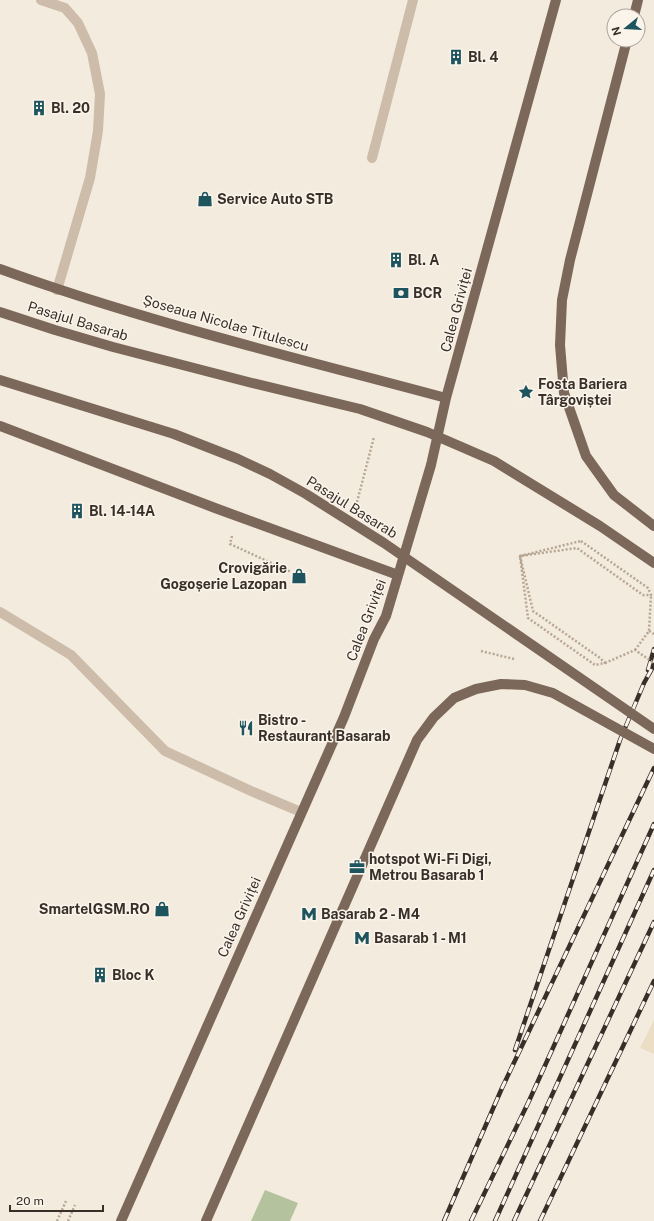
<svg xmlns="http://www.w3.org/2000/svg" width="654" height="1221" viewBox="0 0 654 1221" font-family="'Public Sans',sans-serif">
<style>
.green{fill:#b4c39d}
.plaza{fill:#ecddc5}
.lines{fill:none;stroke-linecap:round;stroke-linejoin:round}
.path{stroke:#b8a693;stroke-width:2.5;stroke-dasharray:2 2;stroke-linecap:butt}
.lane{stroke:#ccbca9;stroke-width:10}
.primary{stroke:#7c685a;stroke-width:10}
.rail-casing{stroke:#392f29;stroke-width:4.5}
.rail{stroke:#fbf4eb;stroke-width:3;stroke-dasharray:9;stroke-linecap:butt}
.path-bridge{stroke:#b8a693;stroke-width:2.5;stroke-dasharray:2 2;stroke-linecap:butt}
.primary-bridge{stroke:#7c685a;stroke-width:10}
.labels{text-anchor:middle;stroke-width:3;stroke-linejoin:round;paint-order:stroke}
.poi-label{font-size:14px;font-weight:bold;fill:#392f29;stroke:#fbf4eb;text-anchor:start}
.street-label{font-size:14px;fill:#392f29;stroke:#fbf4eb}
</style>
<rect width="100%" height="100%" fill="#f3ebde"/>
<path class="green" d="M 265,1190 L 298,1203 L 290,1221 L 251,1221 Z"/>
<path class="plaza" d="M 654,1020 L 654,1054 L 640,1048 Z"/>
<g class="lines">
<path class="path" d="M 357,502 L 374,437
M 232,536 L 230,544 L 291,572
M 581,541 L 648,588 L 651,595 L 643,595 L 577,548 L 520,556 Z
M 520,556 L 533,611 L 600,658 L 605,663 L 595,665 L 528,618 Z
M 649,631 L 654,634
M 635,650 L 649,631 L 651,595
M 481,651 L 514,659
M 57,1221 L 66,1201
M 68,1221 L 75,1205"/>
<path class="lane" d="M 41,0 L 65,8 L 78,23 L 92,53 L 100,94 L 98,131 L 90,178 L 57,290
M 372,158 L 413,0
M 0,612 L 71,655 L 165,751 L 251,791 L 301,812"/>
<path class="primary" d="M 634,16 L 638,0
M 0,269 C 146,322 297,358 446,398
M 0,426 L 215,508 L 398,575
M 121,1221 L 344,717 L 374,639 L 386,616 L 431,465 L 446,398 L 556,0"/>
<defs>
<path id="rail" d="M 648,670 L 654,649
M 515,1050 L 620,740 L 644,683 L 654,665
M 444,1221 L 502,1088 L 654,768
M 471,1221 L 529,1101 L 654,824
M 495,1221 L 654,870
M 514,1221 L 654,922
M 540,1221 L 654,981"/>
</defs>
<use href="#rail" class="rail-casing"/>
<use href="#rail" class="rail"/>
<path class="path-bridge" d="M 605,663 L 635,650 L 654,663"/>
<path class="primary-bridge" d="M 627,40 L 570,260 L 562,300 L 560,345 L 564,393 L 586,456 L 614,495 L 654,526
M 0,312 L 55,330 L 113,347 L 252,383 L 360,409 L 427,432 L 494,461 L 600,526 L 654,563
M 0,380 L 174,434 L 238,459 L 270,474 L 306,494 L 384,543 L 654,729
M 206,1221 L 417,740 L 434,717 L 454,698 L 476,689 L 501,684 L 525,685 L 553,693 L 654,749"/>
</g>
<defs>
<symbol id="building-bare" viewBox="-9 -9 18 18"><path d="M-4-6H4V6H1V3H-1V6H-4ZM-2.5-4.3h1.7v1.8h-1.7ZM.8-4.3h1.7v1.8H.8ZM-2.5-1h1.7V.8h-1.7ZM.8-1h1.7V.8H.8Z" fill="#1d545d" stroke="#fbf4eb" stroke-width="2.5" paint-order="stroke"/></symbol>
<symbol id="shop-bare" viewBox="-9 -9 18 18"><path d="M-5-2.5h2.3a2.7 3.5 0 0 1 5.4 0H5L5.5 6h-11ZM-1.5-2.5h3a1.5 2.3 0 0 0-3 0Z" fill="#1d545d" stroke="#fbf4eb" stroke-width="2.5" paint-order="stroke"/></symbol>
<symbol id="bank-bare" viewBox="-9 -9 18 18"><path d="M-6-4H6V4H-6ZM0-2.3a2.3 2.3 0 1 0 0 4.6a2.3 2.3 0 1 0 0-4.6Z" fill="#1d545d" stroke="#fbf4eb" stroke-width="2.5" paint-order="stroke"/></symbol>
<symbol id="sight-bare" viewBox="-9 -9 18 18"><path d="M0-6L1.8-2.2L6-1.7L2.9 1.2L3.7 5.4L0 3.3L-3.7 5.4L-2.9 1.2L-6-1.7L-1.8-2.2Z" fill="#1d545d" stroke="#fbf4eb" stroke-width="2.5" paint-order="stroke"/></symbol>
<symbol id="restaurant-bare" viewBox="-9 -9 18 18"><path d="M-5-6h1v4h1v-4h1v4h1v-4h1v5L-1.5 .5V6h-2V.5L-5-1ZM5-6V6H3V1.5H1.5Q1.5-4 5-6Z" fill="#1d545d" stroke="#fbf4eb" stroke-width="2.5" paint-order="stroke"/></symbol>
<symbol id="office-bare" viewBox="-9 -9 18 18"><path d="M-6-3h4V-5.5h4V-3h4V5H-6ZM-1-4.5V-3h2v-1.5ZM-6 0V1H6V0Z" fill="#1d545d" stroke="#fbf4eb" stroke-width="2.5" paint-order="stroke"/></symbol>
<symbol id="metro-bare" viewBox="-9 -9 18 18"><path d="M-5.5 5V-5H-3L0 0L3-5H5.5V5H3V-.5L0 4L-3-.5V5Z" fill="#1d545d" stroke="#fbf4eb" stroke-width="2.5" paint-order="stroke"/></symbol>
</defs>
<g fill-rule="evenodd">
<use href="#building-bare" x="445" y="46" width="22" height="22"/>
<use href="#building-bare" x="28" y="97" width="22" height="22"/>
<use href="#shop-bare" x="194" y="188" width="22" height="22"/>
<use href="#building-bare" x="385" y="249" width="22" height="22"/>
<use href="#bank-bare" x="390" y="282" width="22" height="22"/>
<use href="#sight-bare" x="515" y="381" width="22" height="22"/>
<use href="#building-bare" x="66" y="500" width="22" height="22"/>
<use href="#shop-bare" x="288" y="565" width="22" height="22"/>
<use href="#restaurant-bare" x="235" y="717" width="22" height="22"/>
<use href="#office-bare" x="346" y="856" width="22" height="22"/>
<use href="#shop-bare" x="151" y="898" width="22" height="22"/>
<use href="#metro-bare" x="298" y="903" width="22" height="22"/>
<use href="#metro-bare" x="351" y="927" width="22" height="22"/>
<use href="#building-bare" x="89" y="964" width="22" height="22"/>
</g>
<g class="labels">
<g class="poi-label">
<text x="468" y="62">Bl. 4</text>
<text x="51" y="113">Bl. 20</text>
<text x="217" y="204">Service Auto STB</text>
<text x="408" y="265">Bl. A</text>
<text x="413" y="298">BCR</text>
<text x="538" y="389">Fosta Bariera<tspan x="538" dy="16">Târgoviștei</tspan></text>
<text x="89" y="516">Bl. 14-14A</text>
<text x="287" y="573" text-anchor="end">Crovigărie<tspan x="287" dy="16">Gogoșerie Lazopan</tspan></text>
<text x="258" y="725">Bistro -<tspan x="258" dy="16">Restaurant Basarab</tspan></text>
<text x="369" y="864">hotspot Wi-Fi Digi,<tspan x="369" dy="16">Metrou Basarab 1</tspan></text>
<text x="150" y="914" text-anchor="end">SmartelGSM.RO</text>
<text x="321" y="919">Basarab 2 - M4</text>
<text x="374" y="943">Basarab 1 - M1</text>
<text x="112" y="980">Bloc K</text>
</g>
<g class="street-label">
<text transform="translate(456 310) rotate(-75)" y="5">Calea Griviței</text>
<text transform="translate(78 321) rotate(17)" y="5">Pasajul Basarab</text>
<text transform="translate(226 323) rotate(16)" y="5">Șoseaua Nicolae Titulescu</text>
<text transform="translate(352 507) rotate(32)" y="5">Pasajul Basarab</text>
<text transform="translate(366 620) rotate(-69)" y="5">Calea Griviței</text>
<text transform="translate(239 917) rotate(-66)" y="5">Calea Griviței</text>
</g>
</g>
<g transform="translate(626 28) rotate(252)"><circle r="19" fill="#fbf4eb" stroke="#ada59d"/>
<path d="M0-3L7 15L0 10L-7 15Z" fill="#1d545d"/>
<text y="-6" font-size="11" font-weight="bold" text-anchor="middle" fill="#392f29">N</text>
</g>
<path d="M10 1205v6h93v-6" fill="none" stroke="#392f29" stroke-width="2"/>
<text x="16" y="1205" font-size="12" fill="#392f29" stroke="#fbf4eb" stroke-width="3" paint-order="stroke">20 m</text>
</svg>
